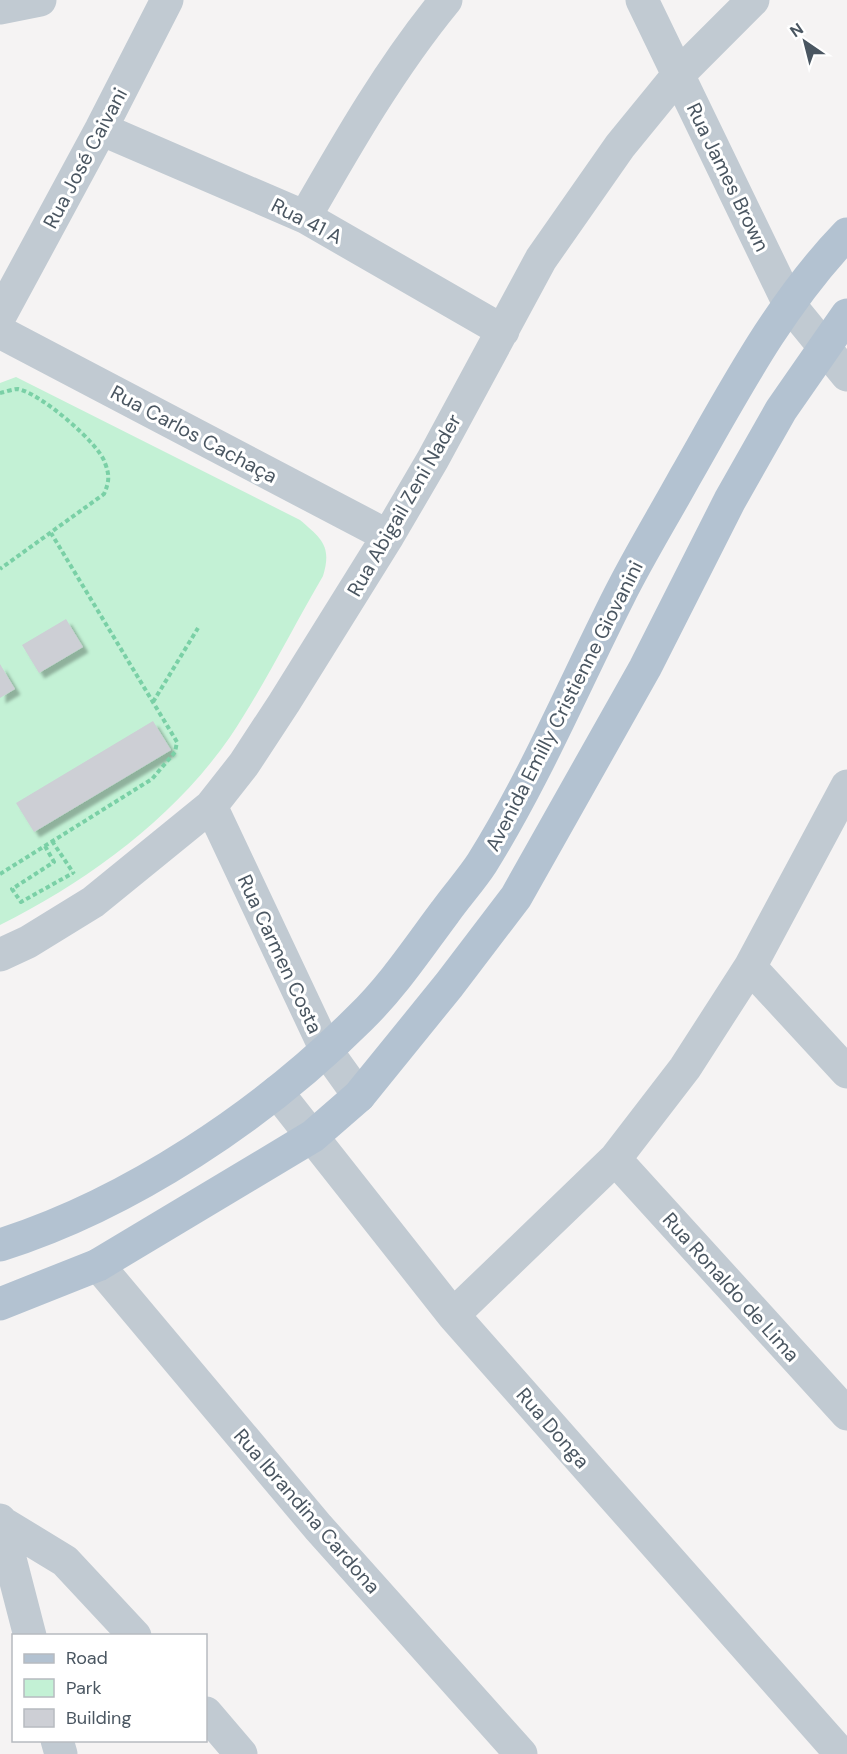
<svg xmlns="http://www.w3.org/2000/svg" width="847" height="1754" viewBox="0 0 847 1754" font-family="'DM Sans',sans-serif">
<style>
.green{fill:#c3f1d5}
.building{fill:#cdcfd5;filter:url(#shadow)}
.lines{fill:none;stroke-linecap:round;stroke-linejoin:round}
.path{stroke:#7ad0a6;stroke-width:4;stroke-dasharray:4.5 3;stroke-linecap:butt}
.minor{stroke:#c1cad2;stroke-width:33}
.major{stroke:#b3c2d1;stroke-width:33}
.labels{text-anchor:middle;stroke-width:6;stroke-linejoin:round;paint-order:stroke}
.street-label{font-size:20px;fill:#4a5661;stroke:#fff}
</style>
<defs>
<filter id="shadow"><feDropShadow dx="5.5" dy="5.5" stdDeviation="1.5" flood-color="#0004"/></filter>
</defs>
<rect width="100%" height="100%" fill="#f5f3f3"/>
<path class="green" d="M 16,377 L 300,520 C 322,539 332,546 323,576 C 293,627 263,688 230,737 C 173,819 88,881 0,925 L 0,383 Z"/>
<path class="building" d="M 66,619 L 83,647 L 39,673 L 22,645 Z
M 0,664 L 15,689 L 0,698 Z
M 153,721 L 171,750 L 34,832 L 16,803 Z"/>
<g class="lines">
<path class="path" d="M 0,393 C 5,392 13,389 18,389 C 40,393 99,443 105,463 C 110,476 109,482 104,494 L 0,569
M 153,702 L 198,628
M 52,841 L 74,874
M 45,846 L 54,862 L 12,889 L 21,902 L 73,873
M 0,874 L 152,779 L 175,752 L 177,742 L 51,533"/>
<path class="minor" d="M 642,0 L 789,304 L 847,375
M 0,8 L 40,0
M 101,129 L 305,217 L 503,331
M 305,217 C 348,142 391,67 446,0
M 0,316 L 101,129 L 167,0
M 0,332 L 388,536
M 211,806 L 326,1050 L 359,1096
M 0,955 L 28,942 L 93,902 L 211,806 L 244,764 L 284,703 L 388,536 L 433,459 L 541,259 L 620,146 L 678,75 L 753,0
M 750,967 L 847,1072
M 277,1092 L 453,1315 L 841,1754
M 615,1159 L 847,1414
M 98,1265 L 318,1527 L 521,1754
M 453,1315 L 615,1159 L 685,1068 L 750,967 L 847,786
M 0,1520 L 30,1636
M 1,1522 L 65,1561 L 135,1636
M 206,1713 L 241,1754
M 57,1740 L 61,1754"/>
<path class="major" d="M 0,1245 C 130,1204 264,1114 360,1018 C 393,986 418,948 445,912 C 457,895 471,880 482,863 C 535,778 574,685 619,596 C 639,556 663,517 685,477 C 733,393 780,303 847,234
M 0,1304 L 98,1265 L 313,1136 L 359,1096 L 449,985 L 516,897 L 645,668 L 730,500 L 781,410 L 847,315"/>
</g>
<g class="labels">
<g class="street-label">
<text transform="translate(85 158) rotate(-62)" y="7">Rua José Caivani</text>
<text transform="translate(728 177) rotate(64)" y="7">Rua James Brown</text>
<text transform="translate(307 221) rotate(27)" y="7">Rua 41 A</text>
<text transform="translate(194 434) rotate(28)" y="7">Rua Carlos Cachaça</text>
<text transform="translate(404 505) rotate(-60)" y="7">Rua Abigail Zeni Nader</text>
<text transform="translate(564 706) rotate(-63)" y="7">Avenida Emilly Cristienne Giovanini</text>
<text transform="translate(280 954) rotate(65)" y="7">Rua Carmen Costa</text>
<text transform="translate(731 1287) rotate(48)" y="7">Rua Ronaldo de Lima</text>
<text transform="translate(553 1428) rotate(49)" y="7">Rua Donga</text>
<text transform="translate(307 1511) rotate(49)" y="7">Rua Ibrandina Cardona</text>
</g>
</g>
<rect x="12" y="1634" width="195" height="108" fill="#ffffff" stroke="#b7bbc0" stroke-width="1.5"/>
<rect x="24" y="1654" width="30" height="9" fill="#b3c2d1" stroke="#b7bbc0" stroke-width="1.5"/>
<text x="66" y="1664" font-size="18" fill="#4a5661">Road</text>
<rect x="24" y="1679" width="30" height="18" fill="#c3f1d5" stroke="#b7bbc0" stroke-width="1.5"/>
<text x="66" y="1694" font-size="18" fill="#4a5661">Park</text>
<rect x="24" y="1709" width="30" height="18" fill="#cdcfd5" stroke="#b7bbc0" stroke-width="1.5"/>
<text x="66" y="1724" font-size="18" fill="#4a5661">Building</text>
<g transform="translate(805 42) rotate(325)" stroke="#ffffff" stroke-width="4.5" paint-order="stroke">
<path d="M0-4.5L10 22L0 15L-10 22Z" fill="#4a5661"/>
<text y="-9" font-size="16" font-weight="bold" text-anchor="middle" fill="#4a5661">N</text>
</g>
</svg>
